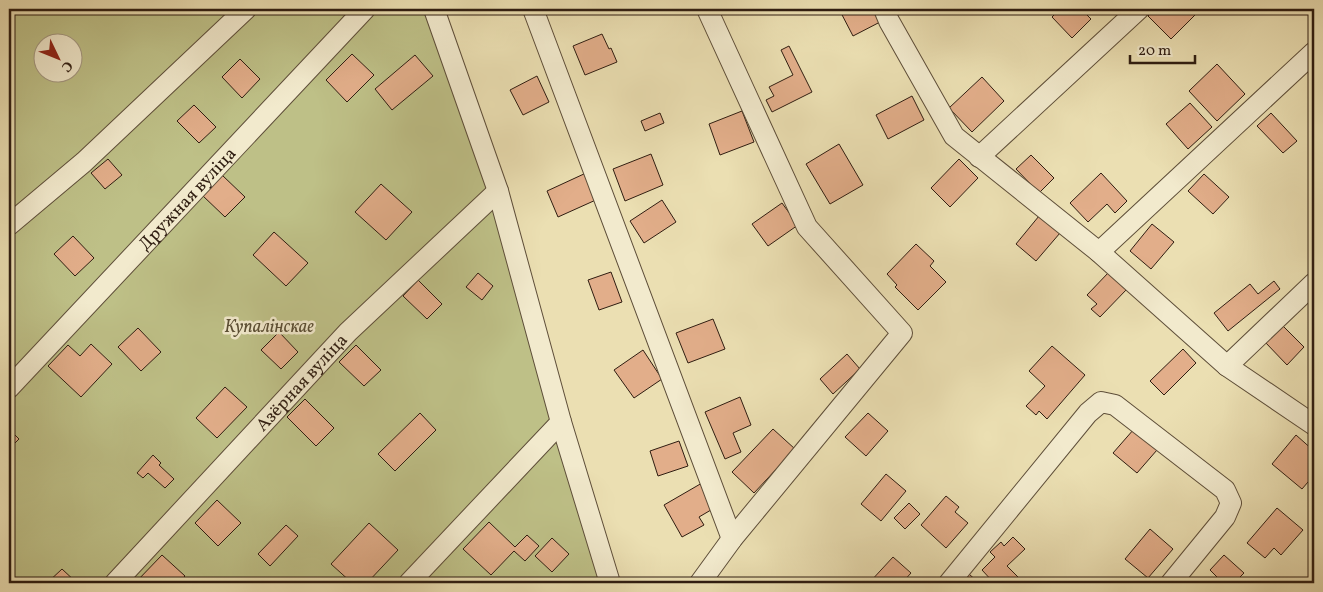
<svg xmlns="http://www.w3.org/2000/svg" width="1323" height="592" viewBox="0 0 1323 592" font-family="Vollkorn,serif">
<style>
.green{fill:#bec087;stroke:#766e4c;fill-rule:evenodd}
.building{fill:#e2ae8a;stroke:#2f1d11}
.lines{fill:none;stroke-linecap:round;stroke-linejoin:round}
.minor-casing{stroke:#5e4e39;stroke-width:22}
.minor{stroke:#f2eacd;stroke-width:20}
.labels{text-anchor:middle;stroke-width:5;stroke-linejoin:round;paint-order:stroke}
.street-label{font-size:18px;fill:#2f1d11;stroke:#f2eacd}
.park-label{font-size:18px;font-style:italic;fill:#5a4e34;stroke:#f2eacd}
</style>
<rect width="100%" height="100%" fill="#ebdfb2"/>
<filter id="stains"><feTurbulence type="fractalNoise" baseFrequency=".004" numOctaves="4"/><feColorMatrix values="0 0 0 0 .2 0 0 0 0 .09 0 0 0 0 .02 0 0 0 .5 -.17"/></filter>
<radialGradient id="worn" r=".72"><stop offset=".6" stop-color="#630" stop-opacity="0"/><stop offset="1" stop-color="#630" stop-opacity=".3"/></radialGradient>
<path class="green" d="M 9,9 L 434,9 L 610,583 L 9,583 ZM 42,42 L 72,42 L 72,72 L 42,72 Z"/>
<path class="building" d="M 839,9 L 876,9 L 882,21 L 853,36 Z
M 1060,9 L 1081,9 L 1091,19 L 1072,38 L 1052,17 Z
M 1155,9 L 1201,9 L 1171,39 L 1148,16 Z
M 602,34 L 609,49 L 611,48 L 617,62 L 585,75 L 573,46 Z
M 789,46 L 812,92 L 772,112 L 766,100 L 774,96 L 769,87 L 793,75 L 781,50 Z
M 352,54 L 374,75 L 347,102 L 326,80 Z
M 415,55 L 433,76 L 392,110 L 375,89 Z
M 240,59 L 260,79 L 242,98 L 222,77 Z
M 1217,64 L 1245,94 L 1217,121 L 1189,91 Z
M 537,76 L 549,102 L 523,115 L 510,90 Z
M 982,77 L 1004,101 L 972,132 L 949,108 Z
M 912,96 L 924,120 L 888,139 L 876,115 Z
M 1190,103 L 1212,127 L 1188,149 L 1166,124 Z
M 194,105 L 216,127 L 199,143 L 177,121 Z
M 742,111 L 754,142 L 720,155 L 709,124 Z
M 660,113 L 664,123 L 645,131 L 641,121 Z
M 1271,113 L 1297,141 L 1283,153 L 1257,126 Z
M 839,144 L 863,185 L 830,204 L 806,164 Z
M 651,154 L 663,185 L 625,201 L 613,169 Z
M 1031,155 L 1054,178 L 1039,193 L 1016,169 Z
M 108,159 L 122,175 L 105,189 L 91,173 Z
M 959,159 L 978,178 L 950,207 L 931,188 Z
M 586,173 L 598,199 L 558,217 L 547,191 Z
M 1101,173 L 1127,201 L 1115,213 L 1107,204 L 1088,222 L 1070,203 Z
M 1204,174 L 1229,197 L 1213,214 L 1188,191 Z
M 222,175 L 245,197 L 225,217 L 202,195 Z
M 381,184 L 412,212 L 386,240 L 355,212 Z
M 662,200 L 676,222 L 644,243 L 630,221 Z
M 782,203 L 798,225 L 768,246 L 752,224 Z
M 1039,216 L 1060,233 L 1036,261 L 1016,244 Z
M 1152,224 L 1174,242 L 1151,269 L 1130,251 Z
M 274,232 L 308,263 L 286,286 L 253,255 Z
M 73,236 L 94,258 L 75,276 L 54,254 Z
M 916,244 L 934,261 L 930,266 L 946,282 L 918,310 L 895,287 L 897,285 L 887,274 Z
M 611,272 L 622,302 L 599,310 L 588,280 Z
M 1109,272 L 1127,289 L 1100,317 L 1091,309 L 1097,304 L 1087,295 Z
M 478,273 L 493,286 L 482,300 L 466,287 Z
M 418,280 L 442,304 L 427,319 L 403,296 Z
M 1274,281 L 1280,289 L 1228,331 L 1214,313 L 1250,284 L 1258,294 Z
M 713,319 L 725,349 L 688,363 L 676,333 Z
M 1282,325 L 1304,347 L 1287,365 L 1265,342 Z
M 138,328 L 161,352 L 141,371 L 118,347 Z
M 279,332 L 298,352 L 281,369 L 261,350 Z
M 91,344 L 112,364 L 81,397 L 48,366 L 68,345 L 80,356 Z
M 356,345 L 381,370 L 364,386 L 339,362 Z
M 1052,346 L 1085,375 L 1047,419 L 1039,411 L 1036,415 L 1026,406 L 1045,386 L 1029,371 Z
M 1183,349 L 1196,363 L 1164,395 L 1150,381 Z
M 643,350 L 662,379 L 634,398 L 614,370 Z
M 847,354 L 860,369 L 833,394 L 820,379 Z
M 225,387 L 247,407 L 217,438 L 196,418 Z
M 740,397 L 751,425 L 733,433 L 741,452 L 725,459 L 705,412 Z
M 305,399 L 334,428 L 316,446 L 287,417 Z
M 420,413 L 436,430 L 395,471 L 378,454 Z
M 868,413 L 888,431 L 866,456 L 845,437 Z
M 9,429 L 19,439 L 9,449 Z
M 773,429 L 795,449 L 754,493 L 732,472 Z
M 1134,429 L 1157,450 L 1137,473 L 1113,453 Z
M 1296,435 L 1314,451 L 1314,475 L 1302,489 L 1272,464 Z
M 679,441 L 688,466 L 658,476 L 650,451 Z
M 153,455 L 161,463 L 159,465 L 174,479 L 165,488 L 148,473 L 143,478 L 137,473 Z
M 886,474 L 906,491 L 881,521 L 861,504 Z
M 702,483 L 716,507 L 699,517 L 704,525 L 682,537 L 664,505 Z
M 946,496 L 959,507 L 955,512 L 968,523 L 946,548 L 921,525 Z
M 217,500 L 241,523 L 218,546 L 195,523 Z
M 909,503 L 920,514 L 905,529 L 894,518 Z
M 1277,508 L 1303,530 L 1281,555 L 1274,548 L 1265,558 L 1247,543 Z
M 489,522 L 515,547 L 527,535 L 539,546 L 525,561 L 514,551 L 491,575 L 463,549 Z
M 369,523 L 398,550 L 367,583 L 352,583 L 331,564 Z
M 286,525 L 298,536 L 270,566 L 258,554 Z
M 1150,529 L 1173,549 L 1148,578 L 1125,559 Z
M 1013,537 L 1025,549 L 1007,566 L 1022,581 L 1020,583 L 994,583 L 982,570 L 995,557 L 990,552 L 1001,542 L 1004,546 Z
M 552,538 L 569,554 L 552,572 L 535,556 Z
M 162,555 L 185,576 L 178,583 L 135,583 Z
M 1224,555 L 1244,573 L 1234,583 L 1223,583 L 1210,570 Z
M 893,557 L 911,573 L 902,583 L 869,583 Z
M 62,569 L 77,583 L 47,583 Z
M 969,574 L 979,583 L 961,583 Z"/>
<g class="lines">
<defs>
<g id="minor">
<path d="M 434,9 L 498,191 L 561,422 L 610,583"/>
<path d="M 533,9 L 732,539"/>
<path d="M 884,9 L 889,21 L 954,136 L 1099,252 L 1227,366 L 1314,425"/>
<path d="M 979,157 L 1139,9"/>
<path d="M 9,225 L 84,162 L 246,9"/>
<path d="M 1099,252 L 1314,52"/>
<path d="M 1227,366 L 1314,283"/>
<path id="s1" d="M 9,388 L 365,9"/>
<path id="s2" d="M 115,583 L 348,332 L 498,191"/>
<path d="M 409,583 L 561,422"/>
<path d="M 700,583 L 732,539 L 902,333 L 807,227 L 707,9"/>
<path d="M 949,583 L 1088,413 L 1101,402 L 1115,405 L 1225,490 L 1231,503 L 1225,517 L 1171,583"/>
</g>
</defs>
<use href="#minor" class="minor-casing"/>
<use href="#minor" class="minor"/>
</g>
<g class="labels">
<g class="street-label">
<text dy="6" stroke="none"><textPath href="#s1" startOffset="260">Дружная вуліца</textPath></text>
<text dy="6" stroke="none"><textPath href="#s2" startOffset="274">Азёрная вуліца</textPath></text>
</g>
<g class="park-label">
<text x="269" y="332">Купалінскае</text>
</g>
</g>
<rect width="1323" height="592" fill="none" stroke="#ebdfb2" stroke-width="30"/>
<rect x="10" y="10" width="1303" height="572" fill="none" stroke="#2f1d11" stroke-width="2.5"/>
<rect x="15" y="15" width="1293" height="562" fill="none" stroke="#2f1d11"/>
<g transform="translate(58 58) rotate(133)"><circle r="24" fill="#f2eacd" stroke="#a49882"/>
<path d="M0-4L9 19L0 12L-9 19Z" fill="#8f2418"/>
<text y="-8" font-size="14" font-weight="bold" text-anchor="middle" fill="#2f1d11">С</text>
</g>
<path d="M1130 55v8h65v-8" fill="none" stroke="#2f1d11" stroke-width="2.5"/>
<text x="1138" y="55" font-size="15" fill="#2f1d11" stroke="#f2eacd" stroke-width="4" paint-order="stroke">20 m</text>
<rect width="100%" height="100%" filter="url(#stains)"/>
<rect width="100%" height="100%" fill="url(#worn)"/>
</svg>
